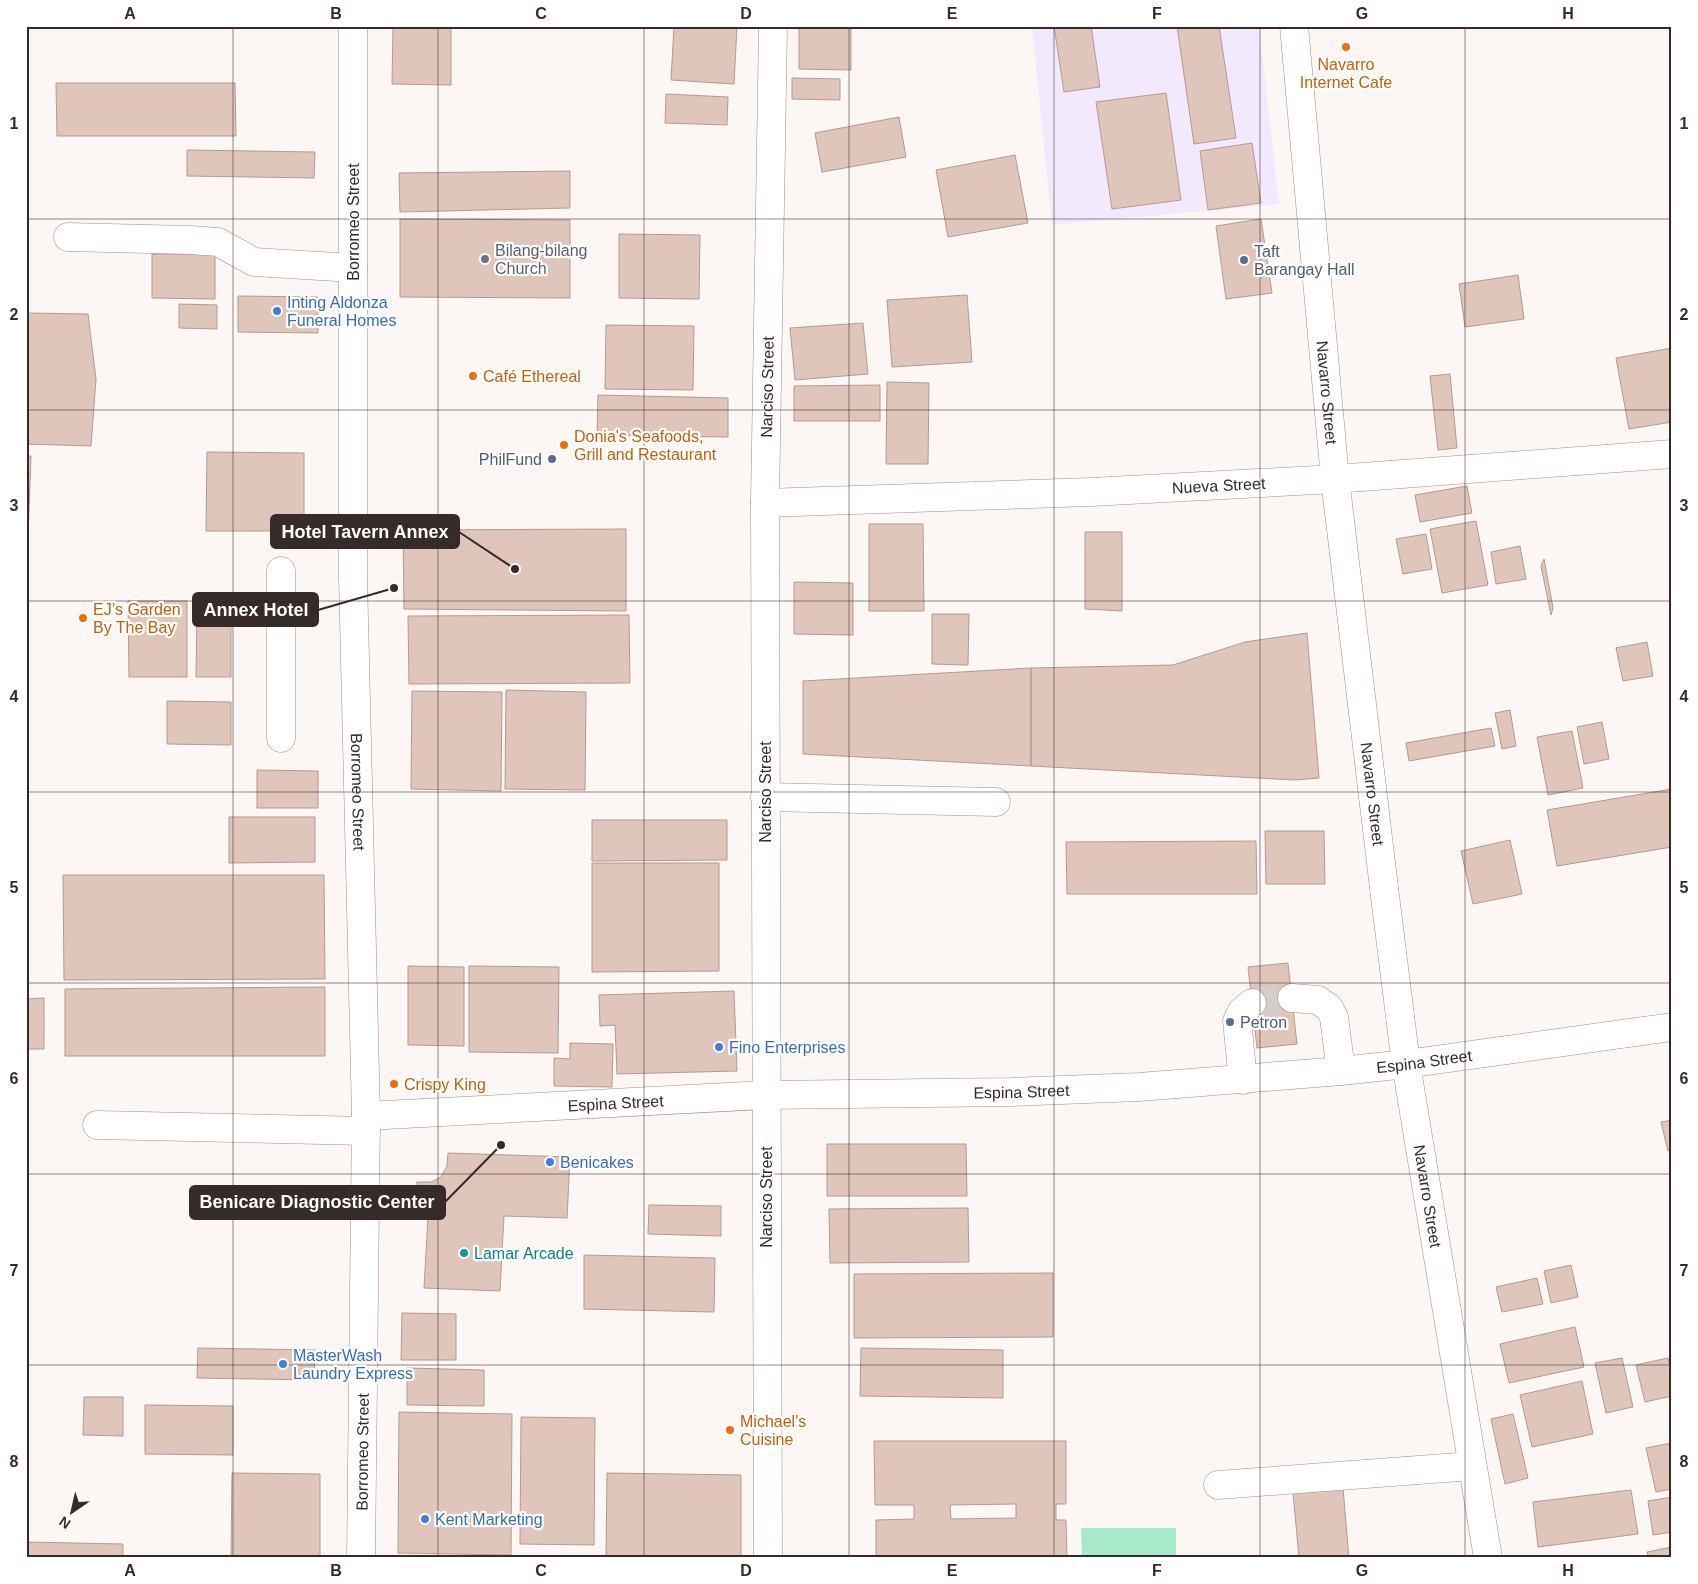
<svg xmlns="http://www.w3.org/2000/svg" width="1698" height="1584" viewBox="0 0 1698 1584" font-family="Arial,sans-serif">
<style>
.education{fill:#f3e9fe}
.green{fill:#a6eac9}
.building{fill:#e0c5bb;stroke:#b49a91;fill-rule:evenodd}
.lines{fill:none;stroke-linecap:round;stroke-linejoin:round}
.minor-tunnel{stroke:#d4cdcb;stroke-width:28;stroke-dasharray:28 14;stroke-linecap:butt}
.minor-casing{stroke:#a58c83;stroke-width:29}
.major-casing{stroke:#a58c83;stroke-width:29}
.minor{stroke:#fff;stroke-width:28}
.major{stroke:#fff;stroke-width:28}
.grid{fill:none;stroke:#362b28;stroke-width:1;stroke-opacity:0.55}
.food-dot{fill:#e8710a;stroke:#fff;stroke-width:2}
.worship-dot{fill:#6b7280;stroke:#fff;stroke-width:2}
.service-dot{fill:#5c6f8a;stroke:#fff;stroke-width:2}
.shop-dot{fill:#3f7fe0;stroke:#fff;stroke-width:2}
.culture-dot{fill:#0f9aa8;stroke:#fff;stroke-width:2}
.labels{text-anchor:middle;stroke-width:4.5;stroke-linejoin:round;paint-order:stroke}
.food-label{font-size:16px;fill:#c56008;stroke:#fff;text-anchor:start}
.street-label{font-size:16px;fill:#362b28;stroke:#fff}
.worship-label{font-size:16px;fill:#5b616d;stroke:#fff;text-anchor:start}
.service-label{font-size:16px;fill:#4e5e75;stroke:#fff;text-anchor:start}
.shop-label{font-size:16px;fill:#366cbe;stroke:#fff;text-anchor:start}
.culture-label{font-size:16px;fill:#0d838f;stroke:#fff;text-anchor:start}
.leader{fill:none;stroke:#362b28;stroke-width:2}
.callout-dot{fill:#362b28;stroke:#fff;stroke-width:2}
.callout{fill:#362b28;stroke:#362b28;stroke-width:2}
.callout-label{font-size:18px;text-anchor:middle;font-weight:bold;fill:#fff}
.neatline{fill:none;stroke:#362b28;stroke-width:2}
.grid-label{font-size:16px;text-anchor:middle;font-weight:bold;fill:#362b28}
</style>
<rect width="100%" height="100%" fill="#fcf6f4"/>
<path class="education" d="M 1032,26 L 1259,26 L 1279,204 L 1052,225 Z"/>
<path class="green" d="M 1081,1528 L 1176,1528 L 1176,1558 L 1082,1558 Z"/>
<path class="building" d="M 393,26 L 451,26 L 451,85 L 392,84 Z
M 674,26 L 737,26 L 734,84 L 671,80 Z
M 799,26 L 851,26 L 851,70 L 799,69 Z
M 1054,26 L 1091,26 L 1100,87 L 1064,92 Z
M 1177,26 L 1219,26 L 1236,138 L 1194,144 Z
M 792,78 L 840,79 L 840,100 L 792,99 Z
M 56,83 L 235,83 L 236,136 L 57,136 Z
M 1166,93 L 1181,200 L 1112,209 L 1096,102 Z
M 666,94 L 728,97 L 727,125 L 665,123 Z
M 899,117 L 906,157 L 822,172 L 815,133 Z
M 1252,143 L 1261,203 L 1208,210 L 1200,151 Z
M 187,150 L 315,152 L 314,178 L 187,176 Z
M 1015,155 L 1028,223 L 948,237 L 936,170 Z
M 570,171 L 570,208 L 400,212 L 399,173 Z
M 400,219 L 570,220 L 570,298 L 400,297 Z
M 1261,219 L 1272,293 L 1226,299 L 1216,226 Z
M 619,234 L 700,235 L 699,299 L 619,298 Z
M 152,254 L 215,254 L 215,299 L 152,298 Z
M 1518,275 L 1524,319 L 1465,327 L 1459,284 Z
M 967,295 L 972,362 L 892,367 L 887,300 Z
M 238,296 L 318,297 L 318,333 L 238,332 Z
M 179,304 L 217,305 L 217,329 L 179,328 Z
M 26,313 L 88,314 L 96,379 L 91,446 L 26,444 Z
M 863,323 L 868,374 L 795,380 L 790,328 Z
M 606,325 L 694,326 L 693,390 L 605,389 Z
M 1672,348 L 1672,422 L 1629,429 L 1616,358 Z
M 1450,374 L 1457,448 L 1438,450 L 1430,376 Z
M 887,382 L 929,383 L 928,464 L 886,464 Z
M 880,385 L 880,421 L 794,421 L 794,386 Z
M 598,395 L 728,398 L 728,437 L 597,435 Z
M 207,452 L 304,453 L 304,531 L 206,531 Z
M 26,456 L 31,456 L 27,565 L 26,565 Z
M 1467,486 L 1472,513 L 1420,522 L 1415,495 Z
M 1476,521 L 1488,585 L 1442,593 L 1430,529 Z
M 869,524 L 923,524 L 924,611 L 869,611 Z
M 626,529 L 626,611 L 404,609 L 403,530 Z
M 1085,532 L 1122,532 L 1122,611 L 1085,609 Z
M 1426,534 L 1432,569 L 1403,574 L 1396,539 Z
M 1520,546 L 1526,579 L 1496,584 L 1491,552 Z
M 1544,559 L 1553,608 L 1551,615 L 1541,566 Z
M 794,582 L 853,583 L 853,635 L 794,634 Z
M 128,601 L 187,601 L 187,677 L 129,677 Z
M 197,607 L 231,607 L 231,677 L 196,677 Z
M 932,614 L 969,614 L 968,665 L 932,664 Z
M 629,615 L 630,683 L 409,684 L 408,616 Z
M 1307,633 L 1319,778 L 1295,780 L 1031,766 L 1031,668 L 1173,665 L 1245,642 Z
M 1647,642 L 1653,676 L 1623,681 L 1616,648 Z
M 1031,668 L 1031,766 L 803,754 L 803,681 Z
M 506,690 L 586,692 L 585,790 L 505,789 Z
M 412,691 L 502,692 L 501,791 L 411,789 Z
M 167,701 L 231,702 L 231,745 L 167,744 Z
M 1510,710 L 1516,746 L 1502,749 L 1495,713 Z
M 1602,722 L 1609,759 L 1584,764 L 1577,727 Z
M 1491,728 L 1495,746 L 1409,761 L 1406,743 Z
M 1572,731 L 1583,788 L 1548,795 L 1537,737 Z
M 257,770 L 318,771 L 318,808 L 257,808 Z
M 1672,789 L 1672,847 L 1557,866 L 1547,810 Z
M 229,817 L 315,817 L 315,862 L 229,863 Z
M 592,820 L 727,820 L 727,860 L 592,861 Z
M 1265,831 L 1324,831 L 1325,884 L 1266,884 Z
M 1510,840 L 1522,894 L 1473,904 L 1461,851 Z
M 1256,841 L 1257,894 L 1067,894 L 1066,842 Z
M 592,863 L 719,863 L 719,971 L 592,972 Z
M 63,875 L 324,875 L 325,979 L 64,980 Z
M 1288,963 L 1297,1044 L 1257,1048 L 1248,967 Z
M 408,966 L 464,967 L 464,1046 L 408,1045 Z
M 469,966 L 559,967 L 558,1053 L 469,1052 Z
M 325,987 L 325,1056 L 65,1056 L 65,989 Z
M 734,991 L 737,1071 L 617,1074 L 615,1025 L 600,1026 L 599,995 Z
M 44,998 L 44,1049 L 26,1049 L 26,999 Z
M 570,1043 L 613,1044 L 612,1087 L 554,1086 L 554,1058 L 570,1059 Z
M 1672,1120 L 1672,1150 L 1668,1151 L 1661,1122 Z
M 827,1144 L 966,1144 L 967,1196 L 827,1196 Z
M 448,1153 L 570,1157 L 567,1218 L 504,1216 L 500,1291 L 424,1288 L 428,1217 L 415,1217 L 417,1182 L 431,1182 L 441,1177 L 447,1166 Z
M 649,1205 L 721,1206 L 721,1236 L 648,1234 Z
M 968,1208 L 969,1262 L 830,1263 L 829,1209 Z
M 584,1255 L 715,1258 L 714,1312 L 584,1309 Z
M 1571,1265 L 1578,1297 L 1551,1303 L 1544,1271 Z
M 1053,1273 L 1053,1337 L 854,1338 L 854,1274 Z
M 1537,1278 L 1543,1304 L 1502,1312 L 1496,1287 Z
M 402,1313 L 456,1314 L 456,1360 L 401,1360 Z
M 1575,1327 L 1584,1367 L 1509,1383 L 1500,1344 Z
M 198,1348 L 315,1350 L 314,1380 L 197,1378 Z
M 861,1348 L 1003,1350 L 1003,1398 L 860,1396 Z
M 1622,1358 L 1633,1407 L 1606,1413 L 1595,1363 Z
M 1668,1358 L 1672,1376 L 1672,1396 L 1645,1402 L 1636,1365 Z
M 407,1368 L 484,1370 L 484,1406 L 407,1405 Z
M 1582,1381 L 1593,1434 L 1532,1447 L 1520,1395 Z
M 84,1397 L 123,1397 L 123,1436 L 83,1435 Z
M 145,1405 L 233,1406 L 233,1455 L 145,1454 Z
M 399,1412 L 512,1414 L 511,1555 L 398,1553 Z
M 1513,1414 L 1528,1478 L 1505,1484 L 1491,1419 Z
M 521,1417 L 595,1418 L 594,1545 L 520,1544 Z
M 874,1441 L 1066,1441 L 1066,1504 L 1056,1504 L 1056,1520 L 1066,1520 L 1067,1558 L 876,1558 L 876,1520 L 914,1519 L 914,1505 L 875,1505 ZM 1016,1504 L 1016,1518 L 951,1519 L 950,1505 Z
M 1672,1443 L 1672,1489 L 1656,1492 L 1646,1448 Z
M 232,1473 L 320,1474 L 320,1558 L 231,1558 Z
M 607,1473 L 741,1475 L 741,1558 L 606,1558 Z
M 1343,1488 L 1349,1558 L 1299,1558 L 1293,1492 Z
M 1631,1490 L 1638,1534 L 1538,1547 L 1533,1502 Z
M 1672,1497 L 1672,1532 L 1653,1535 L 1648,1501 Z
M 26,1542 L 123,1544 L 123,1558 L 26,1558 Z
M 1672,1547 L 1672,1558 L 1649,1558 L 1647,1552 Z"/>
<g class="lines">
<path class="minor-tunnel" d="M 1252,1003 L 1292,998"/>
<defs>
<g id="minor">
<path id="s1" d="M 353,26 L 353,577 L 366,1116"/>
<path id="s2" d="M 1294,26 L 1335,479 L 1384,888 L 1406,1064 L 1488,1558"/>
<path d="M 68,237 L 190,240 L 218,242 L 254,262 L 353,268"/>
<path id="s3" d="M 765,503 L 1091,492 L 1335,479 L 1672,454"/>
<path d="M 281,571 L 281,738"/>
<path d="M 765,797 L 996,802"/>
<path d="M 1292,998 L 1318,1000 L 1329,1008 L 1334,1017 L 1341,1071"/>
<path d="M 1243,1080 L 1237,1021 L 1242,1011 L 1252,1003"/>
<path d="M 97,1125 L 366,1131"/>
<path d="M 1218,1485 L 1472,1466"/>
<path id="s4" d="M 768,1558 L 765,503 L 773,26"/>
</g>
<g id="major">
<path id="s5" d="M 361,1558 L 366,1116 L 766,1095 L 1012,1092 L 1139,1087 L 1341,1071 L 1406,1064 L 1672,1027"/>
</g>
</defs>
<use href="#minor" class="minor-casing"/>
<use href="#major" class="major-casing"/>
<use href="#minor" class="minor"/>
<use href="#major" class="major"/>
</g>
<path class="grid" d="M 233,26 L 233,1558M 438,26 L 438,1558M 644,26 L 644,1558M 849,26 L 849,1558M 1054,26 L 1054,1558M 1260,26 L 1260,1558M 1465,26 L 1465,1558M 26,219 L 1672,219M 26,410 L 1672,410M 26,601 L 1672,601M 26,792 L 1672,792M 26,983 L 1672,983M 26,1174 L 1672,1174M 26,1365 L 1672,1365"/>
<g class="food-dot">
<circle cx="1346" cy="47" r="5"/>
<circle cx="473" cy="376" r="5"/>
<circle cx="564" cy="445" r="5"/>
<circle cx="83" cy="618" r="5"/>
<circle cx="394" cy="1084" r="5"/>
<circle cx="730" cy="1430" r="5"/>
</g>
<circle class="worship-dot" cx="485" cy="259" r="5"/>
<g class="service-dot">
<circle cx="1244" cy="260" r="5"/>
<circle cx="552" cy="459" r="5"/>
<circle cx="1230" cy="1022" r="5"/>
</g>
<g class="shop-dot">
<circle cx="277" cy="311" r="5"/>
<circle cx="719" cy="1047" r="5"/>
<circle cx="550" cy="1162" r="5"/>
<circle cx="283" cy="1364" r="5"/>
<circle cx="425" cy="1519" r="5"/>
</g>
<circle class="culture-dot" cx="464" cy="1253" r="5"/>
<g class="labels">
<g class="food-label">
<text x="1346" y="70" text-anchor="middle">Navarro<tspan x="1346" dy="18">Internet Cafe</tspan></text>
<text x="483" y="382">Café Ethereal</text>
<text x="574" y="442">Donia's Seafoods,<tspan x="574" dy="18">Grill and Restaurant</tspan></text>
<text x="93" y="615">EJ’s Garden<tspan x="93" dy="18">By The Bay</tspan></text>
<text x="404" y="1090">Crispy King</text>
<text x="740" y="1427">Michael's<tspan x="740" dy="18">Cuisine</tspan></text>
</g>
<g class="street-label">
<text transform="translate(353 222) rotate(-90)" y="6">Borromeo Street</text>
<text dy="6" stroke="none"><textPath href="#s4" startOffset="1171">Narciso Street</textPath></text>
<text dy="6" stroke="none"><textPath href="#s2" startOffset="368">Navarro Street</textPath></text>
<text dy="6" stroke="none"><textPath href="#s3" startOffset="454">Nueva Street</textPath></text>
<text dy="6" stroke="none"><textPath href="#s1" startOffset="766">Borromeo Street</textPath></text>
<text transform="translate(765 792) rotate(-90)" y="6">Narciso Street</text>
<text dy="6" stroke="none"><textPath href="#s2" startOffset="772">Navarro Street</textPath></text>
<text dy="6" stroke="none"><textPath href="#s5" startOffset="1502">Espina Street</textPath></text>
<text dy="6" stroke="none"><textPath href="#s5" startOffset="1098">Espina Street</textPath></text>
<text dy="6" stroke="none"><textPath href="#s5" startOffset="692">Espina Street</textPath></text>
<text dy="6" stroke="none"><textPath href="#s2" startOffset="1178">Navarro Street</textPath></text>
<text transform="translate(766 1197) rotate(-90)" y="6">Narciso Street</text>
<text dy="6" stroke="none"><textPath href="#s5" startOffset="106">Borromeo Street</textPath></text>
</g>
<g class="worship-label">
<text x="495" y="256">Bilang-bilang<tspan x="495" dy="18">Church</tspan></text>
</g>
<g class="service-label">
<text x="1254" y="257">Taft<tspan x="1254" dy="18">Barangay Hall</tspan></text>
<text x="542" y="465" text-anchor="end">PhilFund</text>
<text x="1240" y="1028">Petron</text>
</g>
<g class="shop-label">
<text x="287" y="308">Inting Aldonza<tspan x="287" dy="18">Funeral Homes</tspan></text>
<text x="729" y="1053">Fino Enterprises</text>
<text x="560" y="1168">Benicakes</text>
<text x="293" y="1361">MasterWash<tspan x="293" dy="18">Laundry Express</tspan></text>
<text x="435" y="1525">Kent Marketing</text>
</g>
<g class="culture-label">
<text x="474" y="1259">Lamar Arcade</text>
</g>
</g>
<path class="leader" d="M515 569L459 532M394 588L318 610M501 1145L445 1202"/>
<g class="callout-dot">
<circle cx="515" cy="569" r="5"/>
<circle cx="394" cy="588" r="5"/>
<circle cx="501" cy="1145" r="5"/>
</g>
<g class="callout">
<rect x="271" y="515" width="188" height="33" rx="5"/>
<rect x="193" y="593" width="125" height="33" rx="5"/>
<rect x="190" y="1186" width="255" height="33" rx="5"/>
</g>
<g class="callout-label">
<text x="365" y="538">Hotel Tavern Annex</text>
<text x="256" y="616">Annex Hotel</text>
<text x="317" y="1208">Benicare Diagnostic Center</text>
</g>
<rect width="1698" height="1584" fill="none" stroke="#ffffff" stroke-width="55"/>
<g transform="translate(72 1512) rotate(214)" stroke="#ffffff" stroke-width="4" paint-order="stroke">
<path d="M0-4L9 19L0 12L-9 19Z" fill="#362b28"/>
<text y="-8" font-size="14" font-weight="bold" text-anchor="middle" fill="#362b28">N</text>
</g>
<rect x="28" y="28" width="1642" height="1528" class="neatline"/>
<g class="grid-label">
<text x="130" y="19">A</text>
<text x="336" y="19">B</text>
<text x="541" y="19">C</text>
<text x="746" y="19">D</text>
<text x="952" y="19">E</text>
<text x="1157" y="19">F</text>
<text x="1362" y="19">G</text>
<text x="1568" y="19">H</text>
<text x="14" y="129">1</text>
<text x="1684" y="129">1</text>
<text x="14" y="320">2</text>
<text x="1684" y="320">2</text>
<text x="14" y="511">3</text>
<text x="1684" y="511">3</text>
<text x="14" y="702">4</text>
<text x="1684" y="702">4</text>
<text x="14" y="893">5</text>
<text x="1684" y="893">5</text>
<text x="14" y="1084">6</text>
<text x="1684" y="1084">6</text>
<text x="14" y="1276">7</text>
<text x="1684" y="1276">7</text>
<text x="14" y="1467">8</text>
<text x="1684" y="1467">8</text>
<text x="130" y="1576">A</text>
<text x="336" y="1576">B</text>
<text x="541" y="1576">C</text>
<text x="746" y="1576">D</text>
<text x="952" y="1576">E</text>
<text x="1157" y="1576">F</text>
<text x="1362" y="1576">G</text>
<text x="1568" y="1576">H</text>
</g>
</svg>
